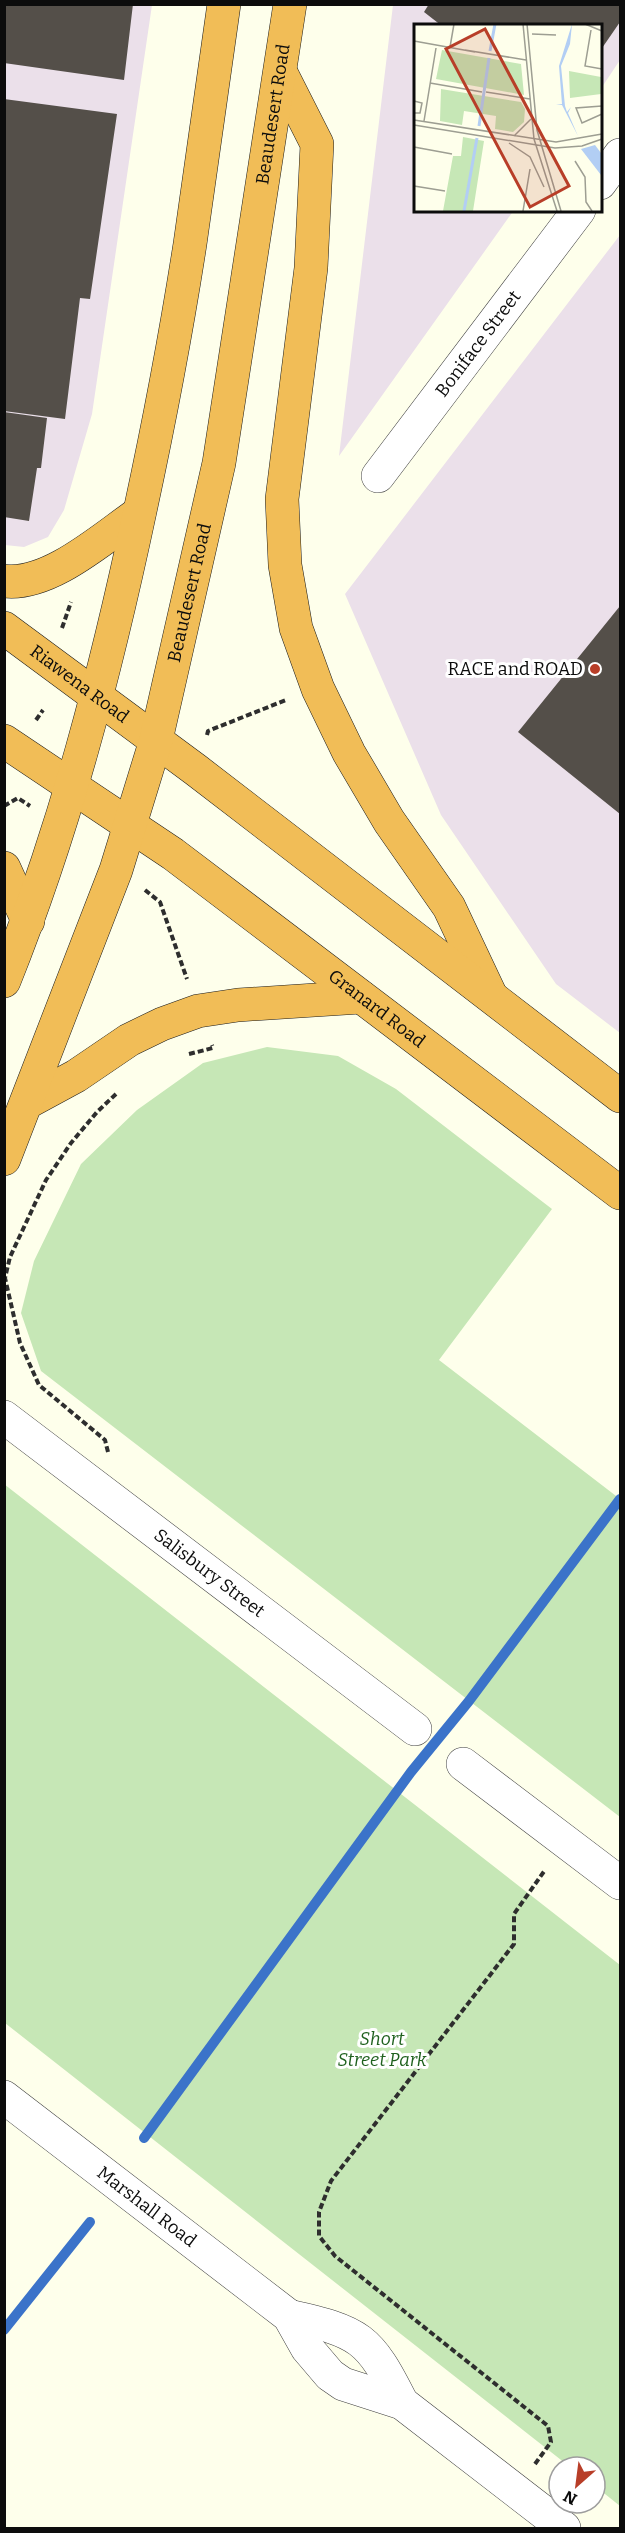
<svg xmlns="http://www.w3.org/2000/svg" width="625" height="2533" viewBox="0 0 625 2533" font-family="Bitter,serif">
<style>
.industrial{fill:#ebe0ea}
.green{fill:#c6e7b6}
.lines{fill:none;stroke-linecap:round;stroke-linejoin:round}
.stream{stroke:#3b73c9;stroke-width:10}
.building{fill:#544f49}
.minor-casing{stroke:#3f3f3f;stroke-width:34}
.highway-casing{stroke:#1d1d1d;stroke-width:34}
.path{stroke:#2e2e2e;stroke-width:4;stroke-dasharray:6 3;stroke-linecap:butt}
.minor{stroke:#fff;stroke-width:33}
.highway{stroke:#f1bd57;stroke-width:33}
.poi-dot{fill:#b83e28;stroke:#fff;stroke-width:2}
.labels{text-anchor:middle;stroke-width:6;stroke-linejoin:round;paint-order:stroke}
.street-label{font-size:18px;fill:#0c0c0c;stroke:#fff}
.poi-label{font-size:18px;fill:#0c0c0c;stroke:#fff;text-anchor:end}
.park-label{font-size:18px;font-style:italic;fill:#1f611e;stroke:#fff}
.inset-river{fill:none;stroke:#b2cef4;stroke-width:3}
.inset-road{fill:none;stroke:#9d9e92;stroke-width:1.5}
.view{fill:#b83e28;fill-opacity:0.15;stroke:#b83e28;stroke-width:3}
.inset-edge{fill:none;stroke:#0c0c0c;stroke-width:3}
</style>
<rect width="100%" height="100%" fill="#feffeb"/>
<path class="industrial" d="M 5,5 L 152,5 L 92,414 L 64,510 L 48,537 L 24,547 L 5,545 Z
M 393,5 L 620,5 L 620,60 L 600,90 L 600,26 L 415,26 L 415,210 L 514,210 L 339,456 Z
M 620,235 L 620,1033 L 556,984 L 441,815 L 345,594 Z"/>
<path class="green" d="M 267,1047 L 338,1056 L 396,1089 L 552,1209 L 439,1360 L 620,1499 L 620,1817 L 41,1371 L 21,1313 L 34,1261 L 81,1164 L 137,1110 L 203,1063 Z
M 4,1484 L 620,1965 L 620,2506 L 595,2486 L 595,2467 L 570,2467 L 5,2023 Z"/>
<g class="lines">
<path class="stream" d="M 144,2138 L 411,1772 L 469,1701 L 620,1499
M 4,2330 L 90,2222"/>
</g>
<path class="building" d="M 4,4 L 133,4 L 124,80 L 4,63 Z
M 429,4 L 620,4 L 620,22 L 600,51 L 600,26 L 442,26 L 424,12 Z
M 4,99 L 117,114 L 90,299 L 80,298 L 65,419 L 4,411 Z
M 4,412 L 47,418 L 41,468 L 37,468 L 29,521 L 4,517 Z
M 620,606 L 620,814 L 518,732 Z"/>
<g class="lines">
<defs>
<g id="minor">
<path d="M 600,183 L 620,155"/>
<path id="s1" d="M 378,476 L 579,210"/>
<path id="s2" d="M 4,1417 L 415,1729"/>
<path d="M 463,1764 L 620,1883"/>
<path id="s3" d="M 4,2097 L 289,2316 L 307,2348 L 330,2375 L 343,2384 L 402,2403 L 564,2528"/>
<path d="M 289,2316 C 360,2332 369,2337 402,2403"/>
</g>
<g id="highway">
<path d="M 281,73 L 317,144 L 311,268 L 282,499 L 285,565 L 296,628 L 318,689 L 349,753 L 389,821 L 449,907 L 491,996"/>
<path d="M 4,581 C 49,587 104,537 139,513"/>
<path id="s4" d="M 4,628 L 196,770 L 620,1096"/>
<path id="s5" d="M 4,741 L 173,854 L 620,1193"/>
<path d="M 4,868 L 28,921"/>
<path d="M 4,981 C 65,829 106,671 140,511 C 159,423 176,334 190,244 C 202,164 212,84 224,4"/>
<path d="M 28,1102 L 76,1076 L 129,1040 L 162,1024 L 198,1011 L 238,1005 L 361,997"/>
<path id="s6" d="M 4,1159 L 116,870 L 156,740 L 219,463 L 290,4"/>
</g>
</defs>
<use href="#minor" class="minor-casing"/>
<use href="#highway" class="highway-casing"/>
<path class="path" d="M 62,628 L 71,602
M 36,720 L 43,710
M 207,735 L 208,731 L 286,700
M 4,806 L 18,798 L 30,806
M 145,890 L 160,902 L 187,979
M 189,1054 L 213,1048 L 212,1045
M 108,1452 L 105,1440 L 39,1385 L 20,1343 L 5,1278 L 10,1257 L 46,1180 L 71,1143 L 97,1112 L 117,1093
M 535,2464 L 551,2442 L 548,2426 L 335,2256 L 319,2236 L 319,2212 L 331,2181 L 514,1944 L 514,1914 L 545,1870"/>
<use href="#minor" class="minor"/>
<use href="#highway" class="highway"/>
</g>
<circle class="poi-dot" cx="595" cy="669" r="6"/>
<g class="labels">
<g class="street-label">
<text dy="6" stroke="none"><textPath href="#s6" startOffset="1083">Beaudesert Road</textPath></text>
<text dy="6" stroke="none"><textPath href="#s1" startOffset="166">Boniface Street</textPath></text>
<text dy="6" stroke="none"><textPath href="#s6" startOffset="597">Beaudesert Road</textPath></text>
<text dy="6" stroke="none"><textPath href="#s4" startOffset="94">Riawena Road</textPath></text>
<text dy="6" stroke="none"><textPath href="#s5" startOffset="459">Granard Road</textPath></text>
<text dy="6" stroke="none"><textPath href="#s2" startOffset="258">Salisbury Street</textPath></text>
<text dy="6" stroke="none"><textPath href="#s3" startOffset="180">Marshall Road</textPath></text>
</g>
<g class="poi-label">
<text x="583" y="675">RACE and ROAD</text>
</g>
<g class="park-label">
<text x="382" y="2045">Short<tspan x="382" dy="21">Street Park</tspan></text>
</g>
</g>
<g transform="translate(414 24)">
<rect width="188" height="188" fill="#feffeb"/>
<path d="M 28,26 L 107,40 L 110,71 L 22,55 ZM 155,47 L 187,53 L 187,70 L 156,74 ZM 27,65 L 107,78 L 111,85 L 110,98 L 99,108 L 81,105 L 82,92 L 50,87 L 48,101 L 26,97 ZM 49,113 L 70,117 L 59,187 L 29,187 L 39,132 L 47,132 Z" fill="#c6e7b6"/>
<path d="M 158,0 L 156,20 L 147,42 L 151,82 L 153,88 L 157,83 L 154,89 L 164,112 L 148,81 L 142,81 L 148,80 L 145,42 ZM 181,121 L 187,129 L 187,151 L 167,125 Z" fill="#b2cef4"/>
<path class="inset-river" d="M 76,27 L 81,0M 65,102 L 75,34M 50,187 L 63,114"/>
<path class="inset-road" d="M 109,0 L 120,115 L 143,187M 113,0 L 123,106 L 147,187M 171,0 L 188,7M 177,6 L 171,42 L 188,45M 118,10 L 142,11M 0,17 L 61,28M 36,23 L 40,0M 51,26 L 112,36M 16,59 L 68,68M 72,68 L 116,75M 0,77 L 8,79 L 6,89 L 0,89M 188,82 L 162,84 L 168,99 L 188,90M 0,96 L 142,118 L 188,110M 10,97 L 22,24M 0,101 L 141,124 L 168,122 L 188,115M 100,112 L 117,95M 95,119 L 116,133 L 130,163M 0,123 L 38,130M 161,137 L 171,153 L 172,178 L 178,187M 0,162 L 31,167M 109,187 L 116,145"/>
<path class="view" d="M 71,5 L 155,162 L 116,183 L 32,25 Z"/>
<rect width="188" height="188" class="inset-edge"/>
</g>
<rect width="625" height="2533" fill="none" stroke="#0c0c0c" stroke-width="12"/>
<g transform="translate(577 2485) rotate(208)"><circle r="28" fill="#ffffff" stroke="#9e9e9e" stroke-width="1.5"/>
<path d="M0-4.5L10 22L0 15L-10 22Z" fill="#b83e28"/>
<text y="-9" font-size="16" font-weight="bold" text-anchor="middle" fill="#0c0c0c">N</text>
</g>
</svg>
